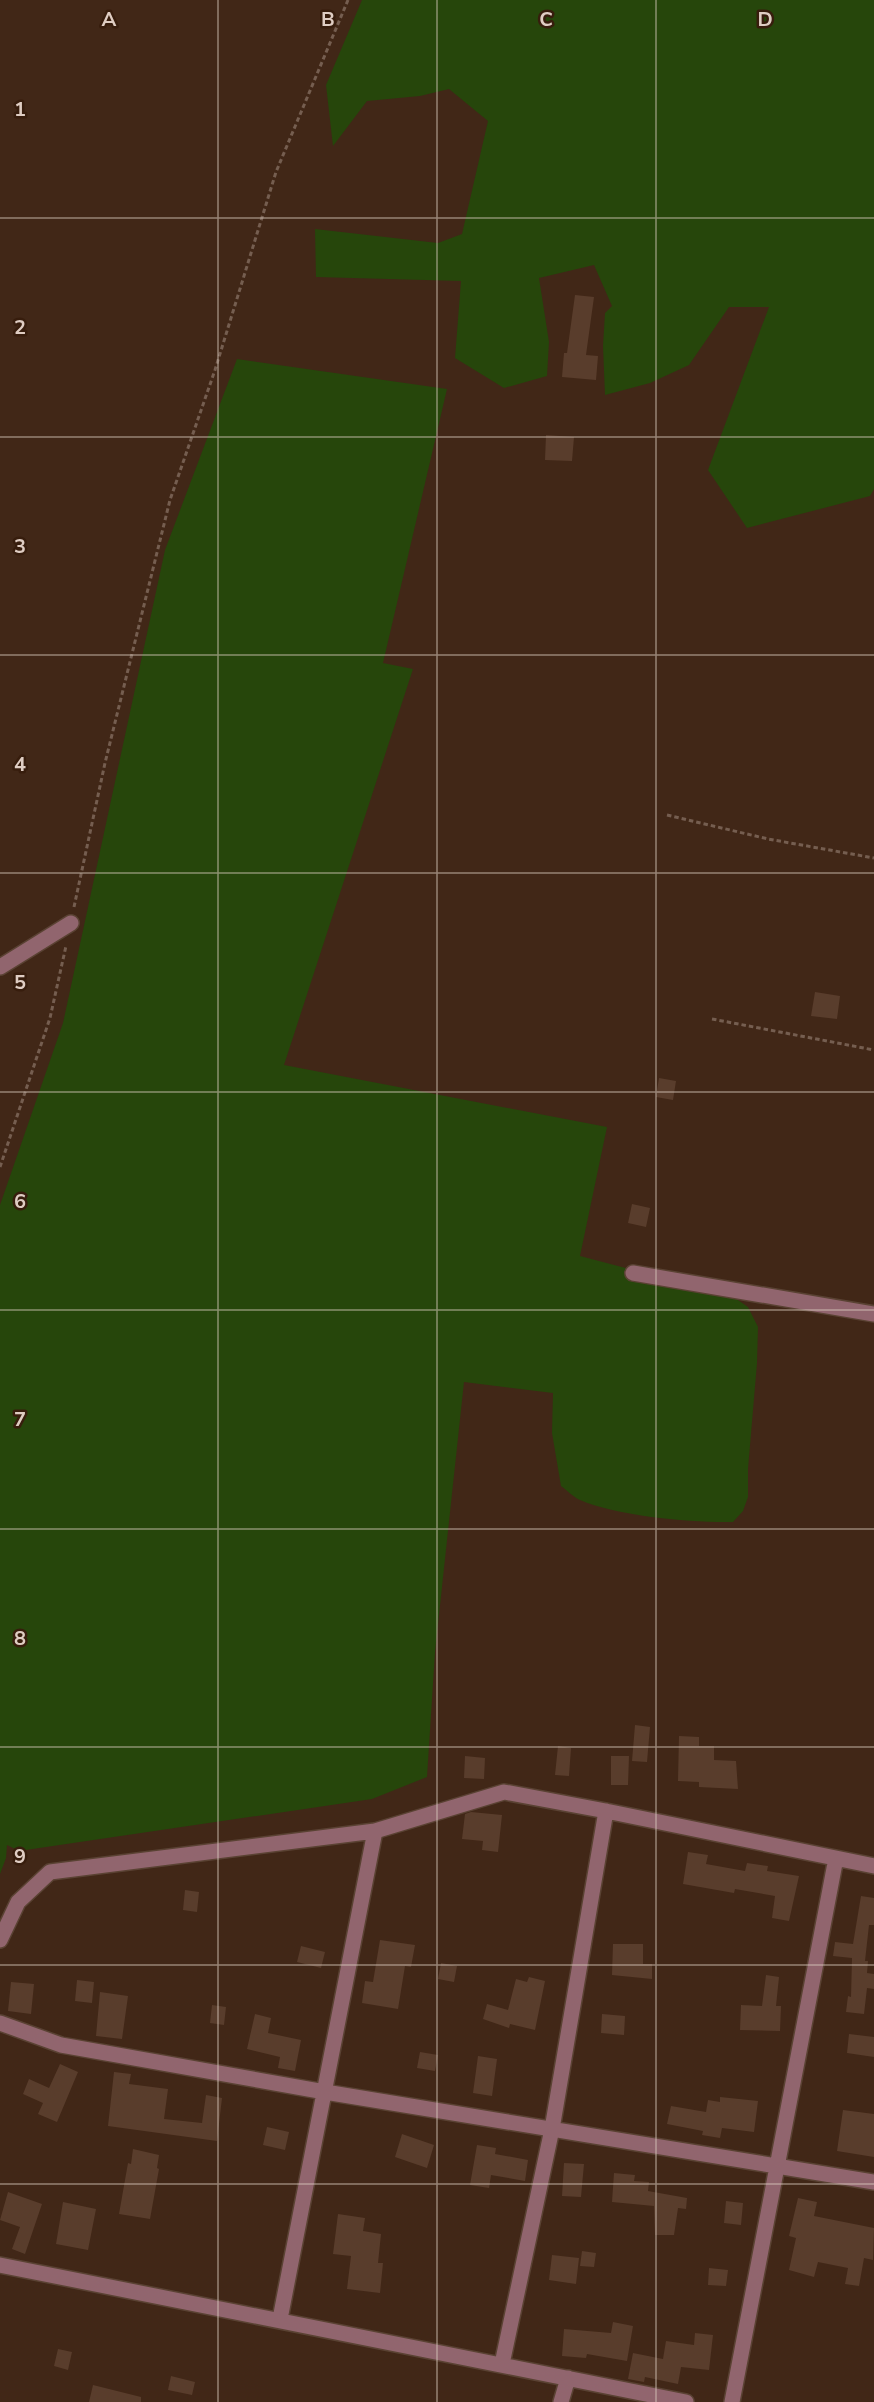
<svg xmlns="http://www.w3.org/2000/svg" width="874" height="2402" viewBox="0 0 874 2402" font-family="'Nunito Sans',sans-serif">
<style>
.green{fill:#26460b}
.building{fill:#593d2c}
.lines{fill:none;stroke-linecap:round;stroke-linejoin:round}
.minor-casing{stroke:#5a4233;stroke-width:18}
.path{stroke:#755e50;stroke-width:3;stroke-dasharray:4.5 3;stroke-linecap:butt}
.minor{stroke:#91656e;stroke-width:15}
.grid{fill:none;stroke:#dfcdc3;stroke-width:1.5;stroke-opacity:0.55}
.grid-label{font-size:20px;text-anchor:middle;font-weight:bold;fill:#dfcdc3;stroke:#371d0d;stroke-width:5;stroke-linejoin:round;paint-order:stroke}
</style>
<rect width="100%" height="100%" fill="#412717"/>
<path class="green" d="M 362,0 L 874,0 L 874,489 L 870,496 L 747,528 L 708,470 L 769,307 L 729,307 L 689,365 L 650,383 L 605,395 L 603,346 L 605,313 L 612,306 L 594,265 L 539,278 L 549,342 L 547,376 L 504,388 L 455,358 L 461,281 L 316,277 L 315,229 L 438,243 L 462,234 L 488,121 L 449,89 L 420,96 L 367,101 L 333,146 L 326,85 Z
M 237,359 L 447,389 L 383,663 L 413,669 L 284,1065 L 607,1127 L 580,1256 L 732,1296 L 748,1307 L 758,1327 L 757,1363 L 748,1469 L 748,1497 L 743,1511 L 733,1522 C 693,1523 616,1516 580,1500 C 573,1497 567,1490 561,1486 L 552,1433 L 553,1393 L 464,1382 L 435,1652 L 427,1777 L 372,1799 L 19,1851 L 7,1845 L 6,1858 L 0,1874 L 0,1205 L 63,1023 L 165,550 Z"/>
<path class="building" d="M 575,295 L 594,297 L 586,355 L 598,356 L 596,380 L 562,377 L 564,353 L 567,353 Z
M 546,435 L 574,437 L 572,461 L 545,460 Z
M 815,992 L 840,996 L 837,1019 L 811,1016 Z
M 659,1078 L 676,1081 L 673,1100 L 656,1097 Z
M 632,1204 L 650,1208 L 646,1227 L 628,1223 Z
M 635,1725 L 650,1727 L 647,1762 L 632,1761 Z
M 679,1736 L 699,1737 L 699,1746 L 714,1746 L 714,1760 L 736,1761 L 738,1789 L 699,1787 L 699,1782 L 678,1781 Z
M 558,1746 L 571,1748 L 569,1776 L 555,1775 Z
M 465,1756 L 485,1758 L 484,1779 L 464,1778 Z
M 611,1756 L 629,1756 L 628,1785 L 611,1785 Z
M 471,1812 L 502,1815 L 498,1852 L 482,1850 L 483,1841 L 462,1839 L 465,1814 Z
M 688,1852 L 708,1855 L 706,1864 L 745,1871 L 747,1863 L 768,1866 L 767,1871 L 799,1876 L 789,1921 L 772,1918 L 775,1896 L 735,1889 L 734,1893 L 683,1884 Z
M 185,1890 L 199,1892 L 197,1912 L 183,1910 Z
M 861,1896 L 874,1898 L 874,1925 L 869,1925 L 865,1961 L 868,1961 L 867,1973 L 874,1974 L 874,1989 L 867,1988 L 864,2014 L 846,2012 L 848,1996 L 851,1997 L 852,1958 L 833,1956 L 835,1942 L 853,1944 Z
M 380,1940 L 415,1945 L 411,1967 L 405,1966 L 398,2009 L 362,2003 L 365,1981 L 373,1982 Z
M 613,1944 L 643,1944 L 643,1964 L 652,1964 L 652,1979 L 612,1975 Z
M 301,1946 L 325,1952 L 321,1968 L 297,1962 Z
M 441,1963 L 457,1966 L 454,1982 L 438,1979 Z
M 766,1975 L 779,1977 L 776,2006 L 781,2006 L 780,2031 L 740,2030 L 741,2005 L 762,2006 Z
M 529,1977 L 545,1981 L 535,2030 L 510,2024 L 509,2028 L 483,2019 L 487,2004 L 508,2010 L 516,1979 L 527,1982 Z
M 77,1980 L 94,1982 L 92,2003 L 75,2001 Z
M 11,1982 L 34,1984 L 31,2014 L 8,2011 Z
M 100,1992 L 128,1996 L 122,2039 L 96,2036 Z
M 212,2005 L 226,2007 L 224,2025 L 210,2023 Z
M 255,2014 L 271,2018 L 268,2033 L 301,2040 L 295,2071 L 278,2068 L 280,2057 L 247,2049 Z
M 602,2014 L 625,2016 L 624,2035 L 601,2033 Z
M 849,2034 L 874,2037 L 874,2057 L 847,2053 Z
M 420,2052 L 438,2055 L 435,2071 L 417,2068 Z
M 478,2056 L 497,2059 L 492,2096 L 473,2093 Z
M 60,2064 L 78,2072 L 57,2122 L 38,2114 L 43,2103 L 23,2094 L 29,2079 L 49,2088 Z
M 114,2072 L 131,2074 L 129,2084 L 168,2089 L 164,2119 L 202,2123 L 206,2095 L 222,2098 L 217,2141 L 108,2126 Z
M 720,2097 L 758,2101 L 754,2132 L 722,2128 L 720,2138 L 702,2135 L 703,2131 L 667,2124 L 671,2106 L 706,2112 L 708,2100 L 720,2102 Z
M 843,2110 L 874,2114 L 874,2157 L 837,2151 Z
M 267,2127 L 289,2132 L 285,2150 L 263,2145 Z
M 402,2134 L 434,2145 L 427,2168 L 395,2157 Z
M 477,2145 L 496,2148 L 495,2154 L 528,2160 L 525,2181 L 491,2175 L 489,2188 L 470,2185 Z
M 133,2149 L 159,2155 L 157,2168 L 159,2169 L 150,2219 L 119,2214 L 128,2163 L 131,2164 Z
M 564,2163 L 584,2164 L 581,2197 L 562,2196 Z
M 614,2173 L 635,2175 L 634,2181 L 649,2182 L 648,2191 L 687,2198 L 686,2209 L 678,2208 L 674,2235 L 655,2235 L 654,2206 L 612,2202 Z
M 8,2192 L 42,2204 L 25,2254 L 12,2249 L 20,2227 L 0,2220 Z
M 798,2198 L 817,2202 L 814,2216 L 874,2228 L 873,2260 L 864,2258 L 859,2286 L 845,2284 L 848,2268 L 818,2262 L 814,2277 L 789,2270 L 796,2238 L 789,2236 Z
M 726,2201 L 743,2203 L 741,2225 L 724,2223 Z
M 63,2202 L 96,2209 L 88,2250 L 56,2244 Z
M 338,2214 L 365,2218 L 363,2231 L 381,2234 L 378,2263 L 383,2263 L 380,2293 L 347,2289 L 351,2256 L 333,2254 Z
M 582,2251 L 596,2253 L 594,2267 L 580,2266 Z
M 552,2255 L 579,2258 L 576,2284 L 549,2280 Z
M 709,2268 L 728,2270 L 726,2286 L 708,2285 Z
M 613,2322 L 633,2326 L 627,2361 L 587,2354 L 586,2358 L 562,2356 L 564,2329 L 611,2333 Z
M 695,2333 L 713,2335 L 709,2370 L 681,2367 L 678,2384 L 645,2377 L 644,2382 L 628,2379 L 633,2353 L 663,2359 L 666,2341 L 694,2345 Z
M 58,2349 L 72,2352 L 68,2370 L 54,2366 Z
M 171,2376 L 195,2382 L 192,2395 L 168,2390 Z
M 93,2385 L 141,2397 L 141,2402 L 89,2402 Z"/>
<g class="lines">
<defs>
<path id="minor" d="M 0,967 L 71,923
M 633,1273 L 874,1314
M 0,1940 L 18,1902 L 50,1872 L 375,1831 L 504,1792 L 606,1811 L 874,1866
M 0,2023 L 61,2045 L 325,2092 L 874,2182
M 0,2265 L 686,2402
M 280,2319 L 375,1831
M 502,2364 L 552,2129 L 606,1811
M 561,2402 L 568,2378
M 732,2402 L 836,1858"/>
</defs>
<use href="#minor" class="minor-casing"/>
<path class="path" d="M 667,815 L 768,839 L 874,858
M 74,907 L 105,763 L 170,500 L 215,370 L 276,172 L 348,0
M 712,1019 L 874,1050
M 0,1167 L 50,1018 L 66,946"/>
<use href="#minor" class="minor"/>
</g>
<path class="grid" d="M 218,0 L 218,2402M 437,0 L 437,2402M 656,0 L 656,2402M 0,218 L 874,218M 0,437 L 874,437M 0,655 L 874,655M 0,873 L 874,873M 0,1092 L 874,1092M 0,1310 L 874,1310M 0,1529 L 874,1529M 0,1747 L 874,1747M 0,1965 L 874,1965M 0,2184 L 874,2184"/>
<g class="grid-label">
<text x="109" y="26">A</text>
<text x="328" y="26">B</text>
<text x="546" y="26">C</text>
<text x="765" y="26">D</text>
<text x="20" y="116">1</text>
<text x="20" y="334">2</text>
<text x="20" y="553">3</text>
<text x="20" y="771">4</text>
<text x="20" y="989">5</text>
<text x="20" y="1208">6</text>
<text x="20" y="1426">7</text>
<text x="20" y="1645">8</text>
<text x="20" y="1863">9</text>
</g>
</svg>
